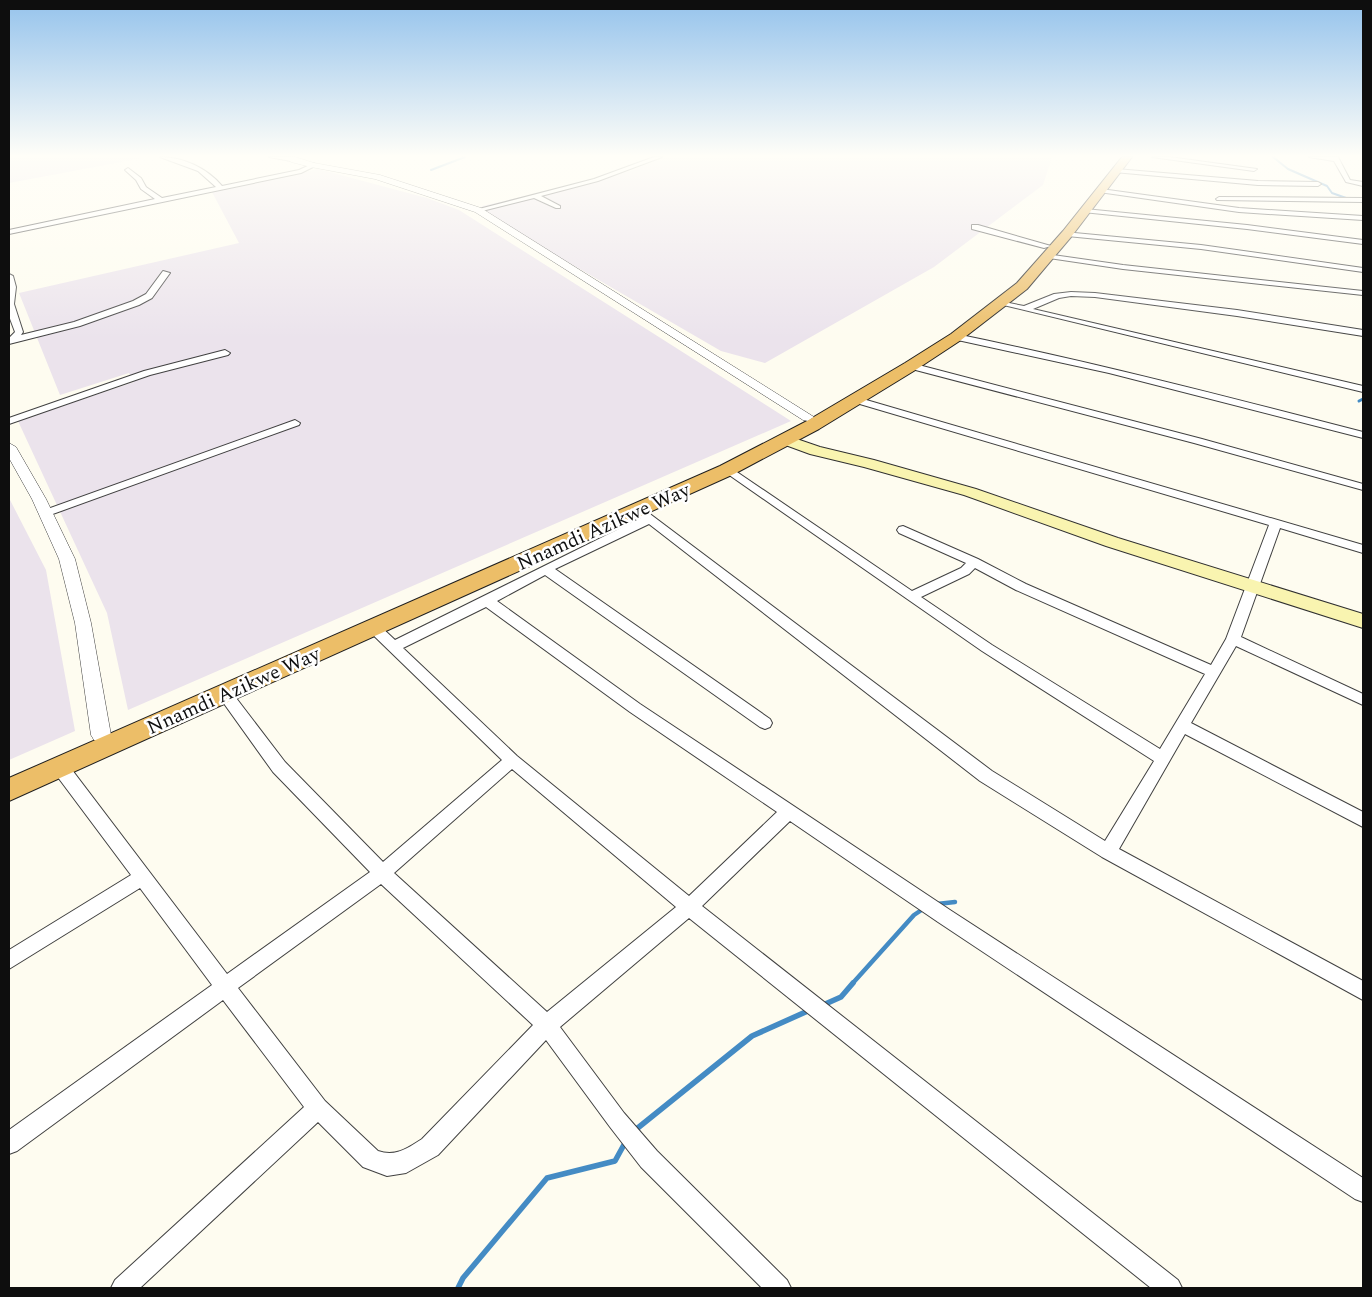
<svg xmlns="http://www.w3.org/2000/svg" width="1372" height="1297" viewBox="0 0 1372 1297" font-family="Spectral,serif">
<style>
.industrial{fill:#ebe3ec}
.lines{fill:none;stroke-linecap:round;stroke-linejoin:round}
.stream-far3{stroke:#448bc4;stroke-width:2}
.stream-far2{stroke:#448bc4;stroke-width:3}
.stream-far1{stroke:#448bc4;stroke-width:4.5}
.stream{stroke:#448bc4;stroke-width:5.5}
.minor-casing{stroke:#414141;stroke-width:2}
.tertiary-casing{stroke:#414141;stroke-width:1}
.secondary-casing{stroke:#303030;stroke-width:2}
.trunk-casing{stroke:#1f1f1f;stroke-width:2}
.minor{fill:#fff;fill-rule:evenodd}
.tertiary{fill:#fff;fill-rule:evenodd}
.secondary{fill:#f9f4b0;fill-rule:evenodd}
.trunk{fill:#ecbe68;fill-rule:evenodd}
.labels{text-anchor:middle;stroke-width:5;stroke-linejoin:round;paint-order:stroke}
.street-label{font-size:20px;fill:#0e0e0e;stroke:#fff}
</style>
<rect width="100%" height="100%" fill="#fefcf0"/>
<path class="industrial" d="M 9,157 L 148,157 L 9,183 Z
M 660,157 L 1052,157 L 1043,185 L 934,267 L 765,363 L 721,351 L 485,214 L 482,206 L 597,180 L 633,170 Z
M 318,169 L 427,198 L 459,210 L 791,421 L 128,710 L 107,613 L 18,421 L 134,382 L 129,373 L 60,395 L 19,293 L 239,243 L 212,192 Z
M 9,498 L 46,570 L 75,731 L 9,760 Z"/>
<g class="lines">
<path class="stream-far3" d="M 1273,157 L 1288,169 L 1327,186 L 1332,193 L 1349,199
M 431,170 L 465,157"/>
<path class="stream-far2" d="M 1359,401 L 1363,399"/>
<path class="stream-far1" d="M 937,904 L 955,902
M 852,984 L 914,915 L 923,909"/>
<path class="stream" d="M 823,1005 L 841,997 L 853,983
M 634,1131 L 752,1036 L 810,1010
M 458,1288 L 463,1278 L 547,1178 L 615,1161 L 626,1141"/>
<defs>
<path id="minor" d="M 160,157 C 183,157 207,168 222,186 L 299,170 L 314,163 L 317,165 L 301,173 L 9,234 L 9,230 L 155,199 L 141,189 L 136,180 L 125,170 L 128,168 L 141,178 L 146,187 L 162,198 L 216,187 L 198,171 Z
M 269,157 L 289,157 L 294,159 L 291,161 Z
M 654,157 L 662,157 L 598,181 L 541,196 L 560,206 L 560,208 L 556,208 L 534,198 L 478,212 L 475,210 L 594,179 Z
M 1152,157 L 1169,157 L 1257,169 L 1254,171 Z
M 1309,157 L 1338,157 L 1350,180 L 1363,182 L 1363,186 L 1346,182 L 1334,161 Z
M 1116,169 L 1258,181 L 1318,182 L 1321,184 L 1318,186 L 1258,185 L 1114,172 L 1113,171 Z
M 1101,189 L 1239,208 L 1363,216 L 1363,220 L 1239,212 L 1099,192 L 1099,190 Z
M 1219,197 L 1363,198 L 1363,202 L 1217,200 L 1216,199 Z
M 1085,209 L 1247,225 L 1363,240 L 1363,244 L 1247,229 L 1083,212 L 1083,210 Z
M 972,225 L 978,225 L 1051,246 L 1044,248 L 972,229 Z
M 1064,232 L 1201,245 L 1363,268 L 1363,272 L 1201,249 L 1067,236 L 1063,234 Z
M 1046,254 L 1123,265 L 1363,291 L 1363,295 L 1123,269 L 1049,258 L 1046,258 Z
M 163,271 L 170,273 L 152,298 L 139,305 L 80,326 L 9,344 L 9,338 L 15,332 L 9,316 L 9,274 L 13,276 L 16,287 L 14,304 L 23,332 L 21,335 L 74,322 L 133,301 L 146,294 Z
M 1071,292 L 1095,293 L 1237,310 L 1363,330 L 1363,336 L 1237,316 L 1095,297 L 1071,296 L 1059,298 L 1033,309 L 1363,386 L 1363,392 L 995,303 L 999,301 L 1024,306 L 1054,294 Z
M 956,334 C 1093,362 1228,397 1363,432 L 1363,438 L 1109,373 L 953,339 L 953,335 Z
M 225,350 L 230,353 L 228,355 L 150,375 L 9,424 L 9,418 L 144,371 Z
M 911,363 L 1202,439 L 1363,484 L 1363,490 L 1194,443 L 908,368 L 906,366 Z
M 856,397 L 1363,545 L 1363,553 L 1280,528 L 1241,637 L 1363,694 L 1363,705 L 1236,646 L 1191,723 L 1363,812 L 1363,827 L 1185,734 L 1119,849 L 1363,981 L 1363,1000 L 1102,857 L 980,781 L 649,524 L 555,569 L 770,719 L 772,723 L 770,727 L 765,729 L 760,727 L 545,575 L 497,601 L 640,704 L 950,910 L 1363,1178 L 1363,1202 L 1355,1199 L 938,922 L 790,821 L 702,906 L 1178,1280 L 1182,1288 L 1151,1288 L 689,918 L 560,1027 L 624,1113 L 657,1151 L 787,1280 L 791,1288 L 762,1288 L 641,1167 L 610,1127 L 546,1040 L 438,1155 L 406,1173 L 387,1176 L 363,1167 L 318,1122 L 140,1288 L 111,1288 L 115,1280 L 304,1107 L 223,1000 L 17,1151 L 9,1154 L 9,1130 L 212,985 L 140,888 L 9,969 L 9,950 L 131,875 L 54,772 L 52,767 L 54,762 L 60,761 L 66,762 L 227,974 L 370,872 L 273,772 L 220,698 L 218,694 L 220,690 L 225,689 L 230,690 L 285,762 L 383,862 L 502,760 L 369,631 L 367,628 L 369,625 L 379,625 L 395,640 L 641,518 L 632,510 L 638,506 L 642,508 L 992,771 L 1105,841 L 1154,761 L 982,651 L 722,470 L 727,467 L 731,468 L 912,591 L 961,568 L 966,563 L 899,533 L 897,530 L 899,527 L 903,526 L 978,559 L 1026,584 L 1211,665 L 1226,639 L 1269,525 L 853,402 L 853,398 ZM 975,568 L 1016,590 L 1205,674 L 1160,749 L 992,645 L 921,597 L 969,574 ZM 486,607 L 630,712 L 777,812 L 689,896 L 517,756 L 403,648 ZM 512,769 L 676,907 L 547,1012 L 394,873 ZM 381,884 L 533,1025 L 422,1139 C 408,1148 396,1157 378,1151 L 325,1101 L 238,988 Z
M 295,420 L 300,423 L 299,425 L 50,515 L 42,515 L 40,513 L 42,511 Z"/>
<path id="tertiary" d="M 287,157 L 295,157 L 314,163 L 380,175 L 481,208 L 814,417 L 808,421 L 803,420 L 475,212 L 375,179 L 311,167 L 291,162 Z
M 9,443 L 16,447 L 46,499 L 75,559 L 91,623 L 111,735 L 108,740 L 101,743 L 94,740 L 91,735 L 75,623 L 59,559 L 32,499 L 9,458 Z"/>
<path id="secondary" d="M 785,435 L 820,447 L 874,460 L 976,489 L 1118,538 L 1363,614 L 1363,628 L 1106,546 L 964,495 L 864,467 L 810,454 L 780,443 L 777,440 L 780,437 Z"/>
<path id="trunk" d="M 1122,157 L 1132,157 L 1071,237 L 1027,289 L 961,340 L 917,369 L 819,429 L 734,474 L 9,801 L 9,778 L 720,466 L 807,421 L 905,363 L 951,334 L 1017,283 L 1063,231 Z"/>
</defs>
<use href="#minor" class="minor-casing"/>
<use href="#tertiary" class="tertiary-casing"/>
<use href="#secondary" class="secondary-casing"/>
<use href="#trunk" class="trunk-casing"/>
<use href="#minor" class="minor"/>
<use href="#tertiary" class="tertiary"/>
<use href="#secondary" class="secondary"/>
<use href="#trunk" class="trunk"/>
</g>
<linearGradient id="sky" x2="0" y2="1"><stop stop-color="#95c3ec"/><stop offset="0.46" stop-color="#fffef8"/><stop offset="1" stop-color="#fffef8" stop-opacity="0"/></linearGradient>
<rect width="1372" height="339" fill="url(#sky)"/>
<g class="labels">
<g class="street-label">
<text transform="translate(603 526) rotate(-24)" y="7">Nnamdi Azikwe Way</text>
<text transform="translate(233 690) rotate(-24)" y="7">Nnamdi Azikwe Way</text>
</g>
</g>
<rect width="1372" height="1297" fill="none" stroke="#0e0e0e" stroke-width="20"/>
</svg>
